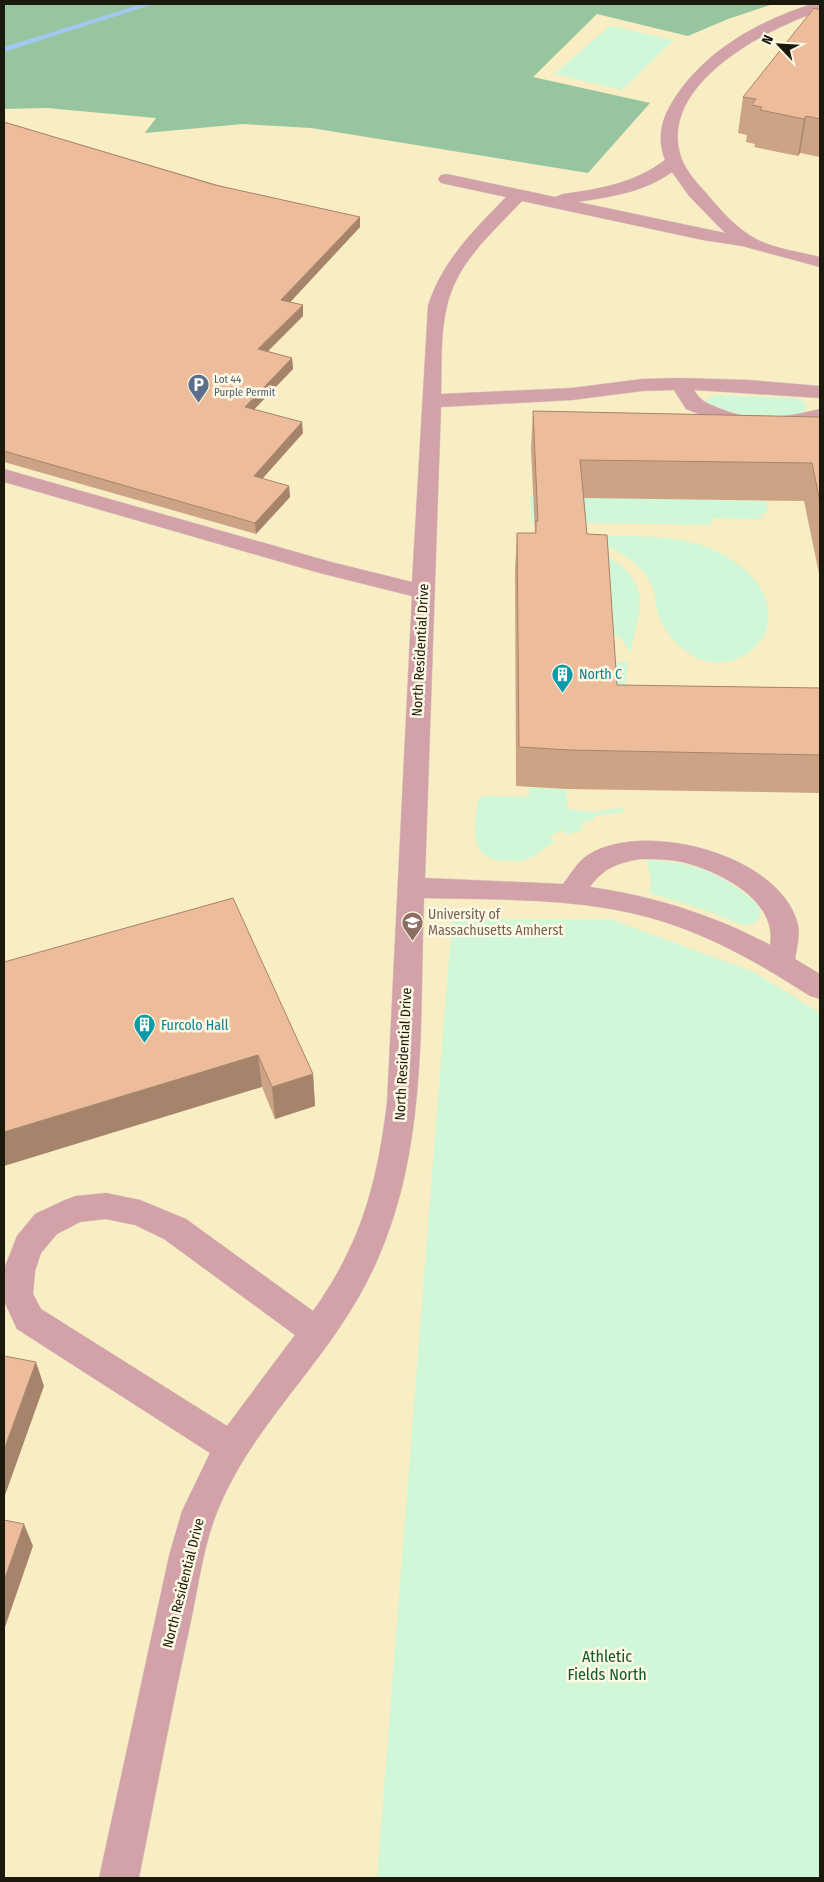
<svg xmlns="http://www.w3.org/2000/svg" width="824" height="1882" viewBox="0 0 824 1882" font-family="'Fira Sans Condensed',sans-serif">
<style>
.built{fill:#f9edc3}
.green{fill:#d0f7d7}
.forest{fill:#97c59f}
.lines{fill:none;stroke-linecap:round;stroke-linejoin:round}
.stream{fill:#a0c8f1;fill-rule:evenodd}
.minor-casing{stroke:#dad5c1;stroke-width:1}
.minor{fill:#d3a2a9;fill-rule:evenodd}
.wall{fill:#cca385}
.shaded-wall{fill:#a6846c}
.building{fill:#edbd9b;stroke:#a6846c}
.labels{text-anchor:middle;stroke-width:5;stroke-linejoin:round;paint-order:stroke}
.far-service-label{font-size:11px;fill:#4e5e75;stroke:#fef9e4;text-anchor:start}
.street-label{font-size:14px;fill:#1b180c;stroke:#fef9e4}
.culture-label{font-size:14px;fill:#0d838f;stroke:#fef9e4;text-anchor:start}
.education-label{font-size:14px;fill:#785e54;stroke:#fef9e4;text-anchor:start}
.near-park-label{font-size:16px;fill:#12592a;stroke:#fef9e4}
</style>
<rect width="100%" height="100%" fill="#fef9e4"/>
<path class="built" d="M 4,4 L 820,4 L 820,1878 L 4,1878 Z"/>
<path class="green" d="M 610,26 L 674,40 L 622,90 L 554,74 Z
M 716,395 L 794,398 L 805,402 L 807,408 C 787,428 732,413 708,405 L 706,402 L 708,398 Z
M 530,496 L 766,501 L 768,513 L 761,513 L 762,519 L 712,518 L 712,525 L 533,522 L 531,520 Z
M 606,536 C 645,536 689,535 724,555 C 744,566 765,585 768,609 C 774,647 730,674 697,658 C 678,648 662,630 657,610 C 655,601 655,592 651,584 C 642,564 620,553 603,543 Z
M 602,553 C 653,581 641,606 630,653 C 624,640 620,635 606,633 Z
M 628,661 L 625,686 L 627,723 L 608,664 Z
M 529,788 L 566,789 L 568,809 L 594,812 L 623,807 L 623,812 L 594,816 L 595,819 L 580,824 L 584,829 L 568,835 L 562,830 L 549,837 L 555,842 C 545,847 535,857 525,860 C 519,862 512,861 506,861 C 468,861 474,827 478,800 L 483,796 L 529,797 Z
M 647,860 C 690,861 726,874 757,904 L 760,909 L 760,918 L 753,924 L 743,925 L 699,908 L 649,893 L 651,881 Z
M 452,919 L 610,919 L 754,972 L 820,1013 L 820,1878 L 377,1878 Z"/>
<path class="forest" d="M 4,4 L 773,4 L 728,19 L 688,36 L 597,14 L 533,77 L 650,103 L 588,173 L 311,128 L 243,124 L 145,133 L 156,118 L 47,108 L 4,109 Z"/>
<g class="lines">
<path class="stream" d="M 142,4 L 154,4 L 4,52 L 4,47 Z"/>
<defs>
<path id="minor" d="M 812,4 L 820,4 L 820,11 C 766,29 657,85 681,157 C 686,171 697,183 707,194 C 721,211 738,230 758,240 C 776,249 800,252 820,257 L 820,267 L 742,246 L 703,240 L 522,201 C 493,232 457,262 447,306 C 440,334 442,366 441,394 L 572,388 L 642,379 L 680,378 L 748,380 L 820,386 L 820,398 L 694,390 C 701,402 709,404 721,409 C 755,423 786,417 820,409 L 820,422 L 803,427 L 766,431 L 732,427 L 686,409 L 674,390 L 642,391 L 572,400 L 441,407 L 425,878 L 563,884 C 571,874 577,862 588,855 C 644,819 782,855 798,925 C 800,936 797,947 795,959 L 820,974 L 820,999 L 810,996 C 768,969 726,944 679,927 C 599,897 508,900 424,898 C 419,1040 430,1179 354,1305 C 313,1374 252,1430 220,1505 C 204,1541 199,1583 191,1621 C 172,1707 156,1792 139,1878 L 99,1878 L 169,1556 L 182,1511 L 210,1453 L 17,1329 L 4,1301 L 4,1269 L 17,1236 L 35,1214 L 65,1200 L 76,1196 L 106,1193 L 140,1200 L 186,1219 L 313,1311 C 361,1244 377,1184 387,1103 L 412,596 L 316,572 L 4,482 L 4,469 L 331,562 L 412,582 L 428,306 C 442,261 474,230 506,197 L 441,183 L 438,179 L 441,175 L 447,174 L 555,197 L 563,194 C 600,189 635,183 665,160 C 656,136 662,117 676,96 C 708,49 759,21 812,4 ZM 672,172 L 689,196 L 725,233 L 578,202 C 610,197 645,192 672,172 ZM 640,859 C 654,859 668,859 682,862 C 719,871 778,900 770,945 C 714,915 653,896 590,887 C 603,868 618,863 640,859 ZM 106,1219 L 135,1225 L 164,1239 L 295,1335 L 227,1426 L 41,1309 L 33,1294 L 35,1271 L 41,1253 L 57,1234 L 80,1222 Z"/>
</defs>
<use href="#minor" class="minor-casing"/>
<use href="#minor" class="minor"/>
</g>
<path class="wall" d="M 820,10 L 820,157 L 800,153 L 798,156 L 754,147 L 755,144 L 746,142 L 747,135 L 738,133 L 743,97 Z
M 4,122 L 360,227 L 290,302 L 303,316 L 268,351 L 292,358 L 293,369 L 254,409 L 303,433 L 262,479 L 289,486 L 290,497 L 256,534 L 4,462 Z
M 533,411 L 820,417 L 820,578 L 804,501 L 584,498 L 587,534 L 617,685 L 820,688 L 820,793 L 566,789 L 516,786 L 515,571 L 517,533 L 535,533 L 531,449 Z
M 4,962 L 313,1074 L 315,1106 L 275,1119 L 262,1087 Z"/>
<path class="shaded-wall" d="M 806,116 L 800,153 L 798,156 L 804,119 Z
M 360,217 L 360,227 L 282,311 L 281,300 Z
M 303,305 L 303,316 L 259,360 L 258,349 Z
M 292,358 L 293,369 L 246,418 L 245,407 Z
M 302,422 L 303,433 L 255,487 L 254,476 Z
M 289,486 L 290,497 L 256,534 L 255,523 Z
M 258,1055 L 262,1087 L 4,1166 L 4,1132 Z
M 313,1074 L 315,1106 L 275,1119 L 272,1087 Z
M 36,1362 L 44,1386 L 4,1498 L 4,1450 Z
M 24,1524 L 33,1546 L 4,1630 L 4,1581 Z"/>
<path class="building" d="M 814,8 L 820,10 L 820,119 L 806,116 L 804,119 L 760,110 L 762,107 L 752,105 L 756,99 L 743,97 Z
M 4,122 L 215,185 L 360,217 L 281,300 L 303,305 L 258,349 L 292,358 L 245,407 L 302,422 L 254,476 L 289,486 L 255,523 L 4,451 Z
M 533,411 L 820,417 L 820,502 L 812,463 L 580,460 L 587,534 L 607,535 L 617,685 L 820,688 L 820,755 L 570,750 L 519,747 L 517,533 L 536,533 L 536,521 L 538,521 Z
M 233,898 L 313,1074 L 272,1087 L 258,1055 L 4,1132 L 4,962 Z
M 4,1356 L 36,1362 L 4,1450 Z
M 4,1520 L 24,1524 L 4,1581 Z"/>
<defs>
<symbol id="parking-pin" viewBox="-11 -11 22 30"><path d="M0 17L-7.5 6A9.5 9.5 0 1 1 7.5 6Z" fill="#5c6f8a" stroke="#fef9e4"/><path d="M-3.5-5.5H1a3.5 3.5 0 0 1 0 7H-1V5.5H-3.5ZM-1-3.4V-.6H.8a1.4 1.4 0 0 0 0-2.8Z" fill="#fff"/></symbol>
<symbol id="building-pin" viewBox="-11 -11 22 30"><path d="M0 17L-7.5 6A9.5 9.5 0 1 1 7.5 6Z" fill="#0f9aa8" stroke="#fef9e4"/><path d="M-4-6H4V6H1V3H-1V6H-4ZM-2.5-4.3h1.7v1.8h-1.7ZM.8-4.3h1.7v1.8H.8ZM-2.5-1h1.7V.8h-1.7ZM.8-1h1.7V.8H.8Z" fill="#fff"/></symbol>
<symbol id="university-pin" viewBox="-11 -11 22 30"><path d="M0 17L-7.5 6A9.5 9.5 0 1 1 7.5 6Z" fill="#8d6e63" stroke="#fef9e4"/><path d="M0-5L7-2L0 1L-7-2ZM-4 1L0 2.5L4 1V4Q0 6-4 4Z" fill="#fff"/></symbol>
</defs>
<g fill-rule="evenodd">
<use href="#parking-pin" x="186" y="372" width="25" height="34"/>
<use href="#building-pin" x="550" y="662" width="25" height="34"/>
<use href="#university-pin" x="400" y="910" width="25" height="34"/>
<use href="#building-pin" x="132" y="1012" width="25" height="34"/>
</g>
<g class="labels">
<g class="far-service-label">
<text x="214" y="383">Lot 44<tspan x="214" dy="13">Purple Permit</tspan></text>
</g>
<g class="street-label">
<text transform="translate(420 650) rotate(-87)" y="5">North Residential Drive</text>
<text transform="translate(403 1054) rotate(-87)" y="5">North Residential Drive</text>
<text transform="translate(183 1583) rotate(-76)" y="5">North Residential Drive</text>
</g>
<g class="culture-label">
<text x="579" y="679">North C</text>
<text x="161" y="1030">Furcolo Hall</text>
</g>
<g class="education-label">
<text x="428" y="919">University of<tspan x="428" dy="16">Massachusetts Amherst</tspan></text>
</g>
<g class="near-park-label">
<text x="607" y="1662">Athletic<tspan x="607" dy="18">Fields North</tspan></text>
</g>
</g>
<rect width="824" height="1882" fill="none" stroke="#1b180c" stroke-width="10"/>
<g transform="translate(779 45) rotate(295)" stroke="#fef9e4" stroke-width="4" paint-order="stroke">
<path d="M0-4L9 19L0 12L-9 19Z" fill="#1b180c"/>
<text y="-8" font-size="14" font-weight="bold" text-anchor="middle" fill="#1b180c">N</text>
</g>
</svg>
